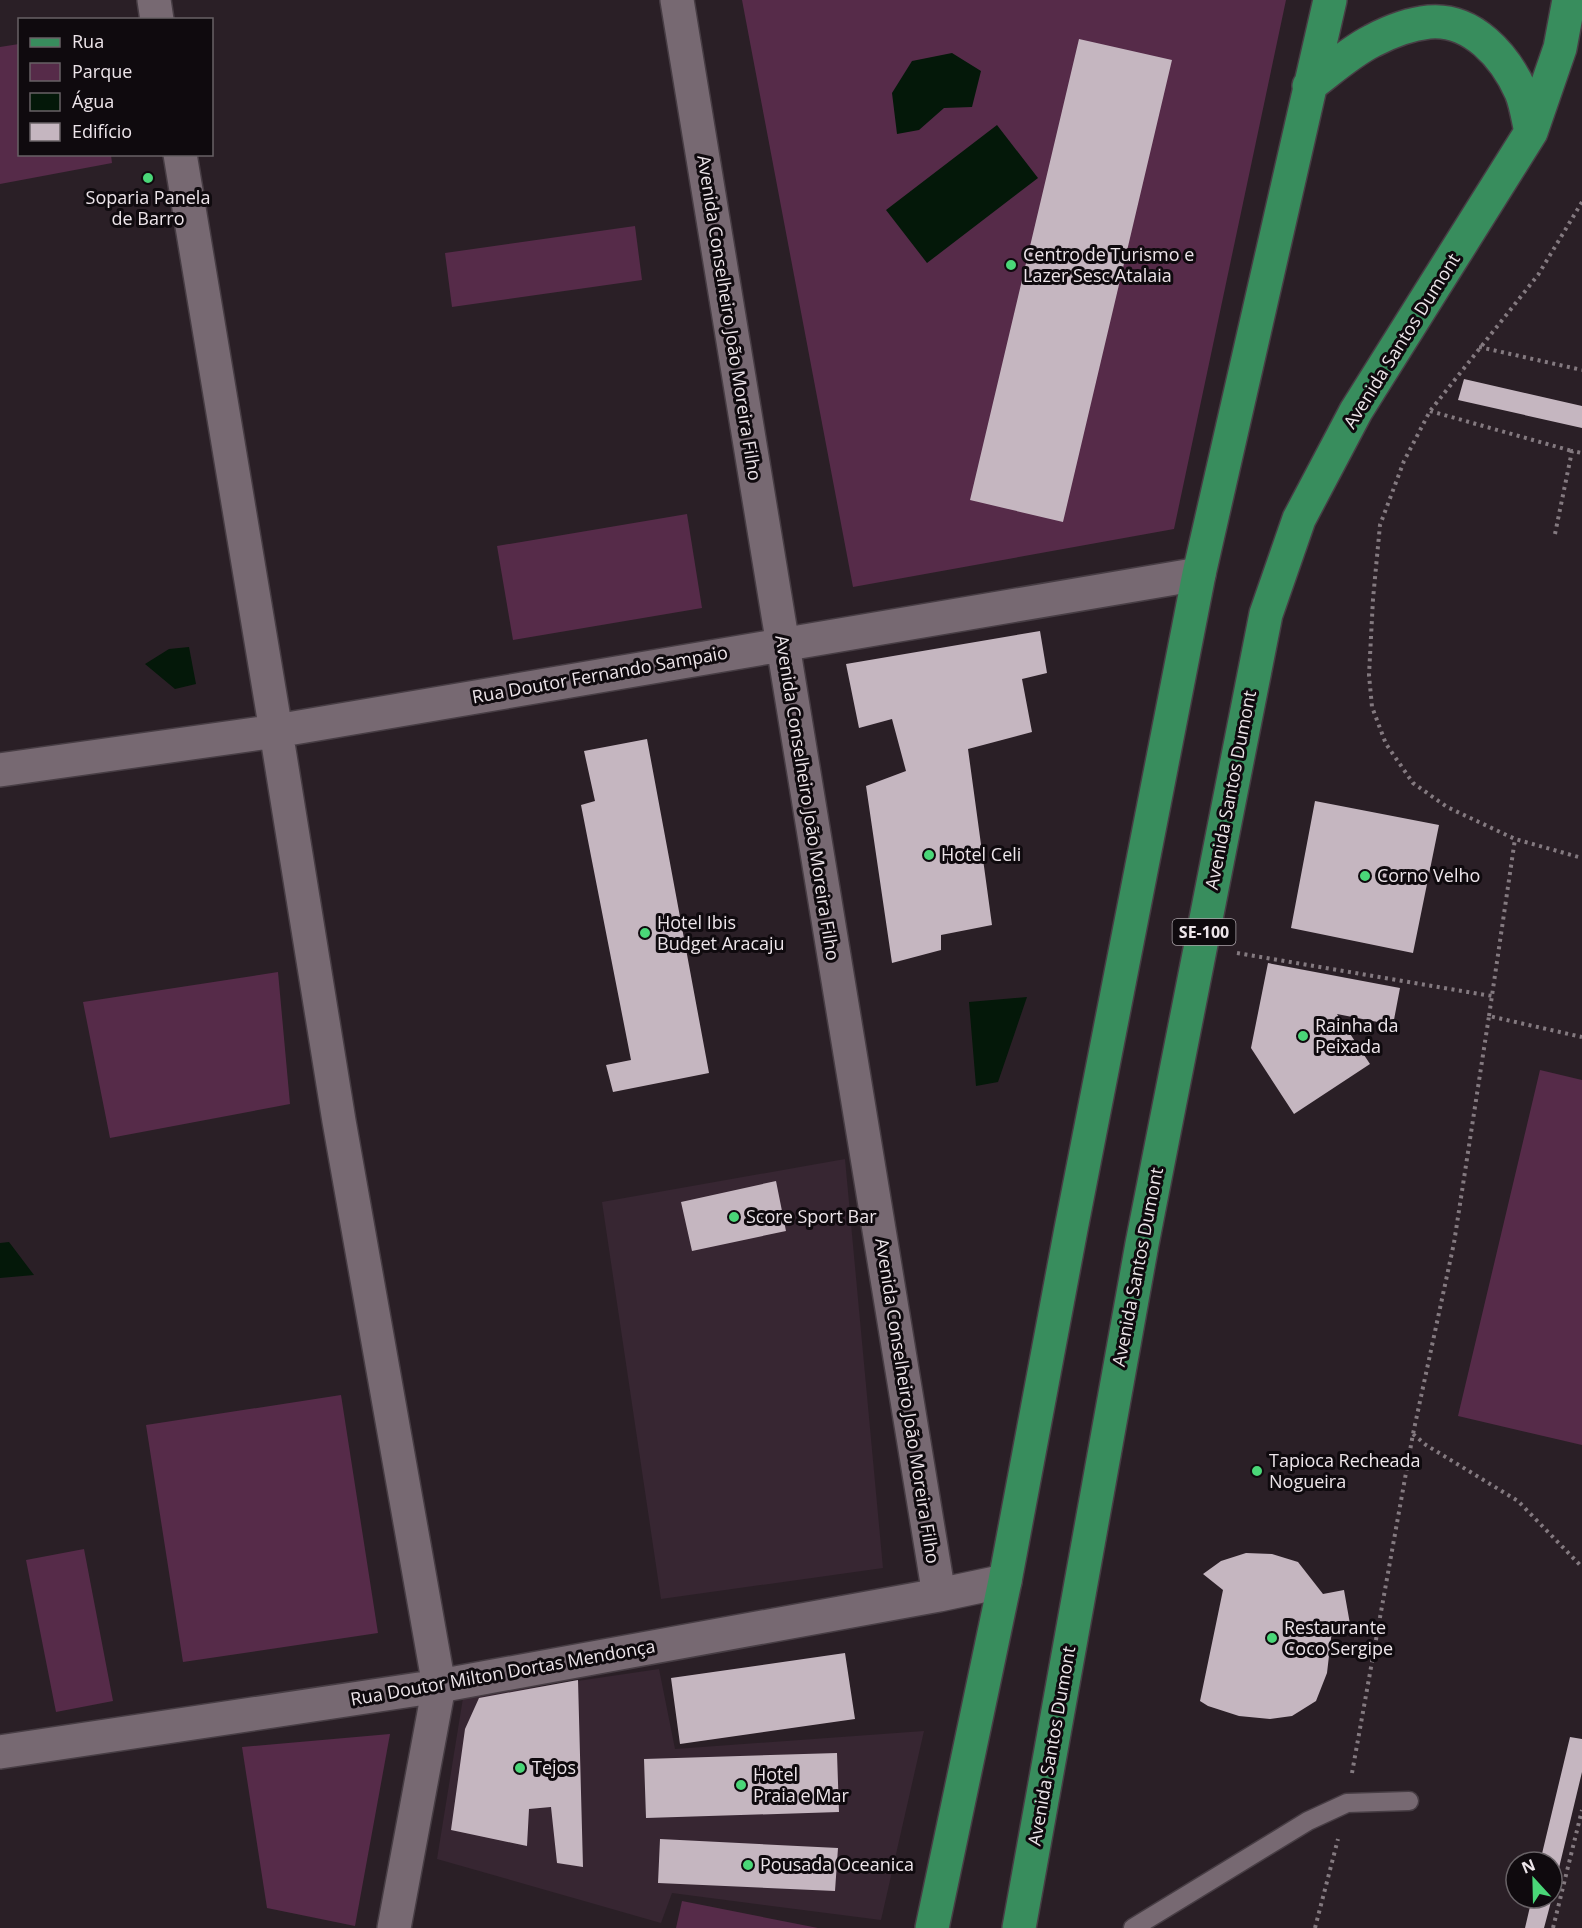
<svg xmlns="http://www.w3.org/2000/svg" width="1582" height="1928" viewBox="0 0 1582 1928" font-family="'Open Sans',sans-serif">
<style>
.built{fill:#372632}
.green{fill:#562b49}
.water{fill:#041809}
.building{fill:#c5b6c0}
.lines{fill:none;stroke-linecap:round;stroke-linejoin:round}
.lane-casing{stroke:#473d44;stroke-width:21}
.street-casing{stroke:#473d44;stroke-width:36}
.primary-casing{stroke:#473d44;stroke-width:36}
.path{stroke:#847a80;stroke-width:4;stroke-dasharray:3 4.5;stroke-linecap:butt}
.lane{stroke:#776972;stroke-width:18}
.street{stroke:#776972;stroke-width:33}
.primary{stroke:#388d5d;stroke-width:33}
.poi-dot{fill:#4ad778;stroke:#0f0a0e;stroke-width:2}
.labels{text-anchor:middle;stroke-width:6;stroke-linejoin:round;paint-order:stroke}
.shield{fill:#0f0a0e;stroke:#aaa3a8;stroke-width:1.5}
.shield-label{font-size:16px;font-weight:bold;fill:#ede5ea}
.poi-label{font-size:18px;fill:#ede5ea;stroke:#0f0a0e;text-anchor:start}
.street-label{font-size:18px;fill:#ede5ea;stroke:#0f0a0e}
</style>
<rect width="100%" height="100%" fill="#2a1f26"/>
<path class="built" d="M 845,1159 L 883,1568 L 661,1599 L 602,1202 Z
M 659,1669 L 675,1749 L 924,1731 L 881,1920 L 672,1893 L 661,1923 L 437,1859 L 463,1698 Z"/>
<path class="green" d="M 742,0 L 1286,0 L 1174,529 L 853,587 Z
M 19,44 L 20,154 L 111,155 L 112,163 L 0,184 L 0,47 Z
M 635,226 L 642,280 L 452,307 L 445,253 Z
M 687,514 L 702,608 L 513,640 L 497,546 Z
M 278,972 L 290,1104 L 110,1138 L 83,1002 Z
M 1540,1070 L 1582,1080 L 1582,1445 L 1458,1416 Z
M 341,1395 L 378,1633 L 183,1662 L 146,1425 Z
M 84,1549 L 113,1701 L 56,1712 L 26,1560 Z
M 390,1734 L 355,1926 L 267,1908 L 242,1747 Z
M 682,1901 L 818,1928 L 676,1928 Z"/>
<path class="water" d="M 952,53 L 981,71 L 972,107 L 944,108 L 919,130 L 897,134 L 892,93 L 912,61 Z
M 997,125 L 1038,178 L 927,263 L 886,210 Z
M 189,647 L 196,684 L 175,689 L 145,664 L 169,649 Z
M 1027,997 L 998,1082 L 976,1086 L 969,1002 Z
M 9,1242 L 34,1275 L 0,1278 L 0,1243 Z"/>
<path class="building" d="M 1079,39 L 1172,60 L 1063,522 L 970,500 Z
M 1464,379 L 1582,406 L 1582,428 L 1458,400 Z
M 1040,631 L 1047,673 L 1022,679 L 1032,732 L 968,749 L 992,925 L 941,935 L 941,950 L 892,963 L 866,786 L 906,771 L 892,719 L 859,728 L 846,664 Z
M 647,739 L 709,1073 L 613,1092 L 606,1065 L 631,1060 L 581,805 L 595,801 L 584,751 Z
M 1315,801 L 1439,825 L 1413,953 L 1291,928 Z
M 1268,963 L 1400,988 L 1393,1025 L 1337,1014 L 1370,1064 L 1294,1114 L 1251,1048 Z
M 776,1181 L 786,1231 L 692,1251 L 681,1202 Z
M 1246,1553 L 1272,1554 L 1298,1562 L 1323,1594 L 1344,1590 L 1350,1624 L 1332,1630 L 1327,1673 L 1316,1701 L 1292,1716 L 1270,1719 L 1239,1716 L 1208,1706 L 1200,1701 L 1223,1590 L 1203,1574 L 1221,1561 Z
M 845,1653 L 855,1719 L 680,1744 L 671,1678 Z
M 578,1680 L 583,1867 L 557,1863 L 551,1807 L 529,1809 L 527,1846 L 451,1830 L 465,1729 L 479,1698 Z
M 1570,1737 L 1582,1739 L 1582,1772 L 1553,1893 L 1552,1862 L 1540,1862 Z
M 837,1753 L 839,1812 L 646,1818 L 644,1759 Z
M 660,1839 L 838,1848 L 835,1891 L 658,1883 Z
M 1532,1898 L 1552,1898 L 1544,1928 L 1525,1928 Z"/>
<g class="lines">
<defs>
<path id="lane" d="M 1133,1928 L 1308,1821 L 1347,1803 L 1409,1801"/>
<path id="street" d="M 154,0 L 157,20
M 677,0 L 939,1595
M 180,154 L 276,731 L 339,1121 L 439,1686 L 394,1928
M 0,770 L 276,731 L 1199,574
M 0,1752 L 439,1686 L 939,1595 L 1005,1581"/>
<path id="primary" d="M 1309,86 C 1329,71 1350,52 1372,41 C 1389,32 1409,24 1429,22 C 1472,18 1505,56 1521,92 C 1526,104 1528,119 1531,132
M 932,1928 L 1005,1581 L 1071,1229 L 1199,574 L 1330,0
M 1019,1928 L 1142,1244 L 1266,614 L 1299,519 L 1356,411 L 1531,132 L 1560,48 L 1569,0"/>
</defs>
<use href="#lane" class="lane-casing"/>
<use href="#street" class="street-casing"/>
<use href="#primary" class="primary-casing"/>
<path class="path" d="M 1582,202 L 1538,275 L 1430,411 L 1404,461 L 1380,525 L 1373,599 L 1369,675 L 1372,707 L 1386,744 L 1413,783 L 1447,807 L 1515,839 L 1582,858
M 1479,347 L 1582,370
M 1430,411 L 1572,451
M 1555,534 L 1572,451 L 1582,453
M 1237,953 L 1492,996
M 1489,1016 L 1515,839
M 1413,1434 L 1426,1445 L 1518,1501 L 1582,1567
M 1352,1773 L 1413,1434 L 1454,1243 L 1489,1016 L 1582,1037
M 1315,1928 L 1338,1839
M 1553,1928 L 1582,1810"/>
<use href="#lane" class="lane"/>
<use href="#street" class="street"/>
<use href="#primary" class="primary"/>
</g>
<g class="poi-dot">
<circle cx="148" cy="178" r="6"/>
<circle cx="1011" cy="265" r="6"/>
<circle cx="929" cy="855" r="6"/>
<circle cx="1365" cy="876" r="6"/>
<circle cx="645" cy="933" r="6"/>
<circle cx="1303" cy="1036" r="6"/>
<circle cx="734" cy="1217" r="6"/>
<circle cx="1257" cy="1471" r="6"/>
<circle cx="1272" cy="1638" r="6"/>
<circle cx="520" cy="1768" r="6"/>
<circle cx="741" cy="1785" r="6"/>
<circle cx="748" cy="1865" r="6"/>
</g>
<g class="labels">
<rect class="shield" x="1172.5" y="919" width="63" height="26" rx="4.5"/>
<g class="shield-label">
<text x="1204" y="938">SE-100</text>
</g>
<g class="poi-label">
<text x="148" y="204" text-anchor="middle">Soparia Panela<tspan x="148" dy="21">de Barro</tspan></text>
<text x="1023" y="261">Centro de Turismo e<tspan x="1023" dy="21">Lazer Sesc Atalaia</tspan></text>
<text x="941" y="861">Hotel Celi</text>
<text x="1377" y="882">Corno Velho</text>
<text x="657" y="929">Hotel Ibis<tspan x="657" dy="21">Budget Aracaju</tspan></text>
<text x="1315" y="1032">Rainha da<tspan x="1315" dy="21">Peixada</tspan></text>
<text x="746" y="1223">Score Sport Bar</text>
<text x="1269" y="1467">Tapioca Recheada<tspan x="1269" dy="21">Nogueira</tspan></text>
<text x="1284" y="1634">Restaurante<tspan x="1284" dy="21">Coco Sergipe</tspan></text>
<text x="532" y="1774">Tejos</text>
<text x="753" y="1781">Hotel<tspan x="753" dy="21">Praia e Mar</tspan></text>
<text x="760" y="1871">Pousada Oceanica</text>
</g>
<g class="street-label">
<text transform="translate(729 318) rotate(81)" y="6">Avenida Conselheiro João Moreira Filho</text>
<text transform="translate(1402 341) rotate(-58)" y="6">Avenida Santos Dumont</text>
<text transform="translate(600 675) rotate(-10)" y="6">Rua Doutor Fernando Sampaio</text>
<text transform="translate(1231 790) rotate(-79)" y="6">Avenida Santos Dumont</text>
<text transform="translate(807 798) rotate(81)" y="6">Avenida Conselheiro João Moreira Filho</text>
<text transform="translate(1138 1267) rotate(-79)" y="6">Avenida Santos Dumont</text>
<text transform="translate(907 1401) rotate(81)" y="6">Avenida Conselheiro João Moreira Filho</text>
<text transform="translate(503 1673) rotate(-10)" y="6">Rua Doutor Milton Dortas Mendonça</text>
<text transform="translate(1052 1746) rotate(-80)" y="6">Avenida Santos Dumont</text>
</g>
</g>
<rect x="18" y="18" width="195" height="138" fill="#0f0a0e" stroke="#686266" stroke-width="1.5"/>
<rect x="30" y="38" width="30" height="9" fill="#388d5d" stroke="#686266" stroke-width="1.5"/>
<text x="72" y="48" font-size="18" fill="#ede5ea">Rua</text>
<rect x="30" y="63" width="30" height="18" fill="#562b49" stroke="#686266" stroke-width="1.5"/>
<text x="72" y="78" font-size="18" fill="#ede5ea">Parque</text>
<rect x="30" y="93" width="30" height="18" fill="#041809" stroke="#686266" stroke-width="1.5"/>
<text x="72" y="108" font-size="18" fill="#ede5ea">Água</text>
<rect x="30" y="123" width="30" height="18" fill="#c5b6c0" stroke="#686266" stroke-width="1.5"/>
<text x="72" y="138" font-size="18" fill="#ede5ea">Edifício</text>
<g transform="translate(1534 1880) rotate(338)"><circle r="28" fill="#0f0a0e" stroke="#686266" stroke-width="1.5"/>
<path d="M0-4.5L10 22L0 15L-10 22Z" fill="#4ad778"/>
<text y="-9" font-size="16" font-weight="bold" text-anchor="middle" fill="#ede5ea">N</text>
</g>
</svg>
